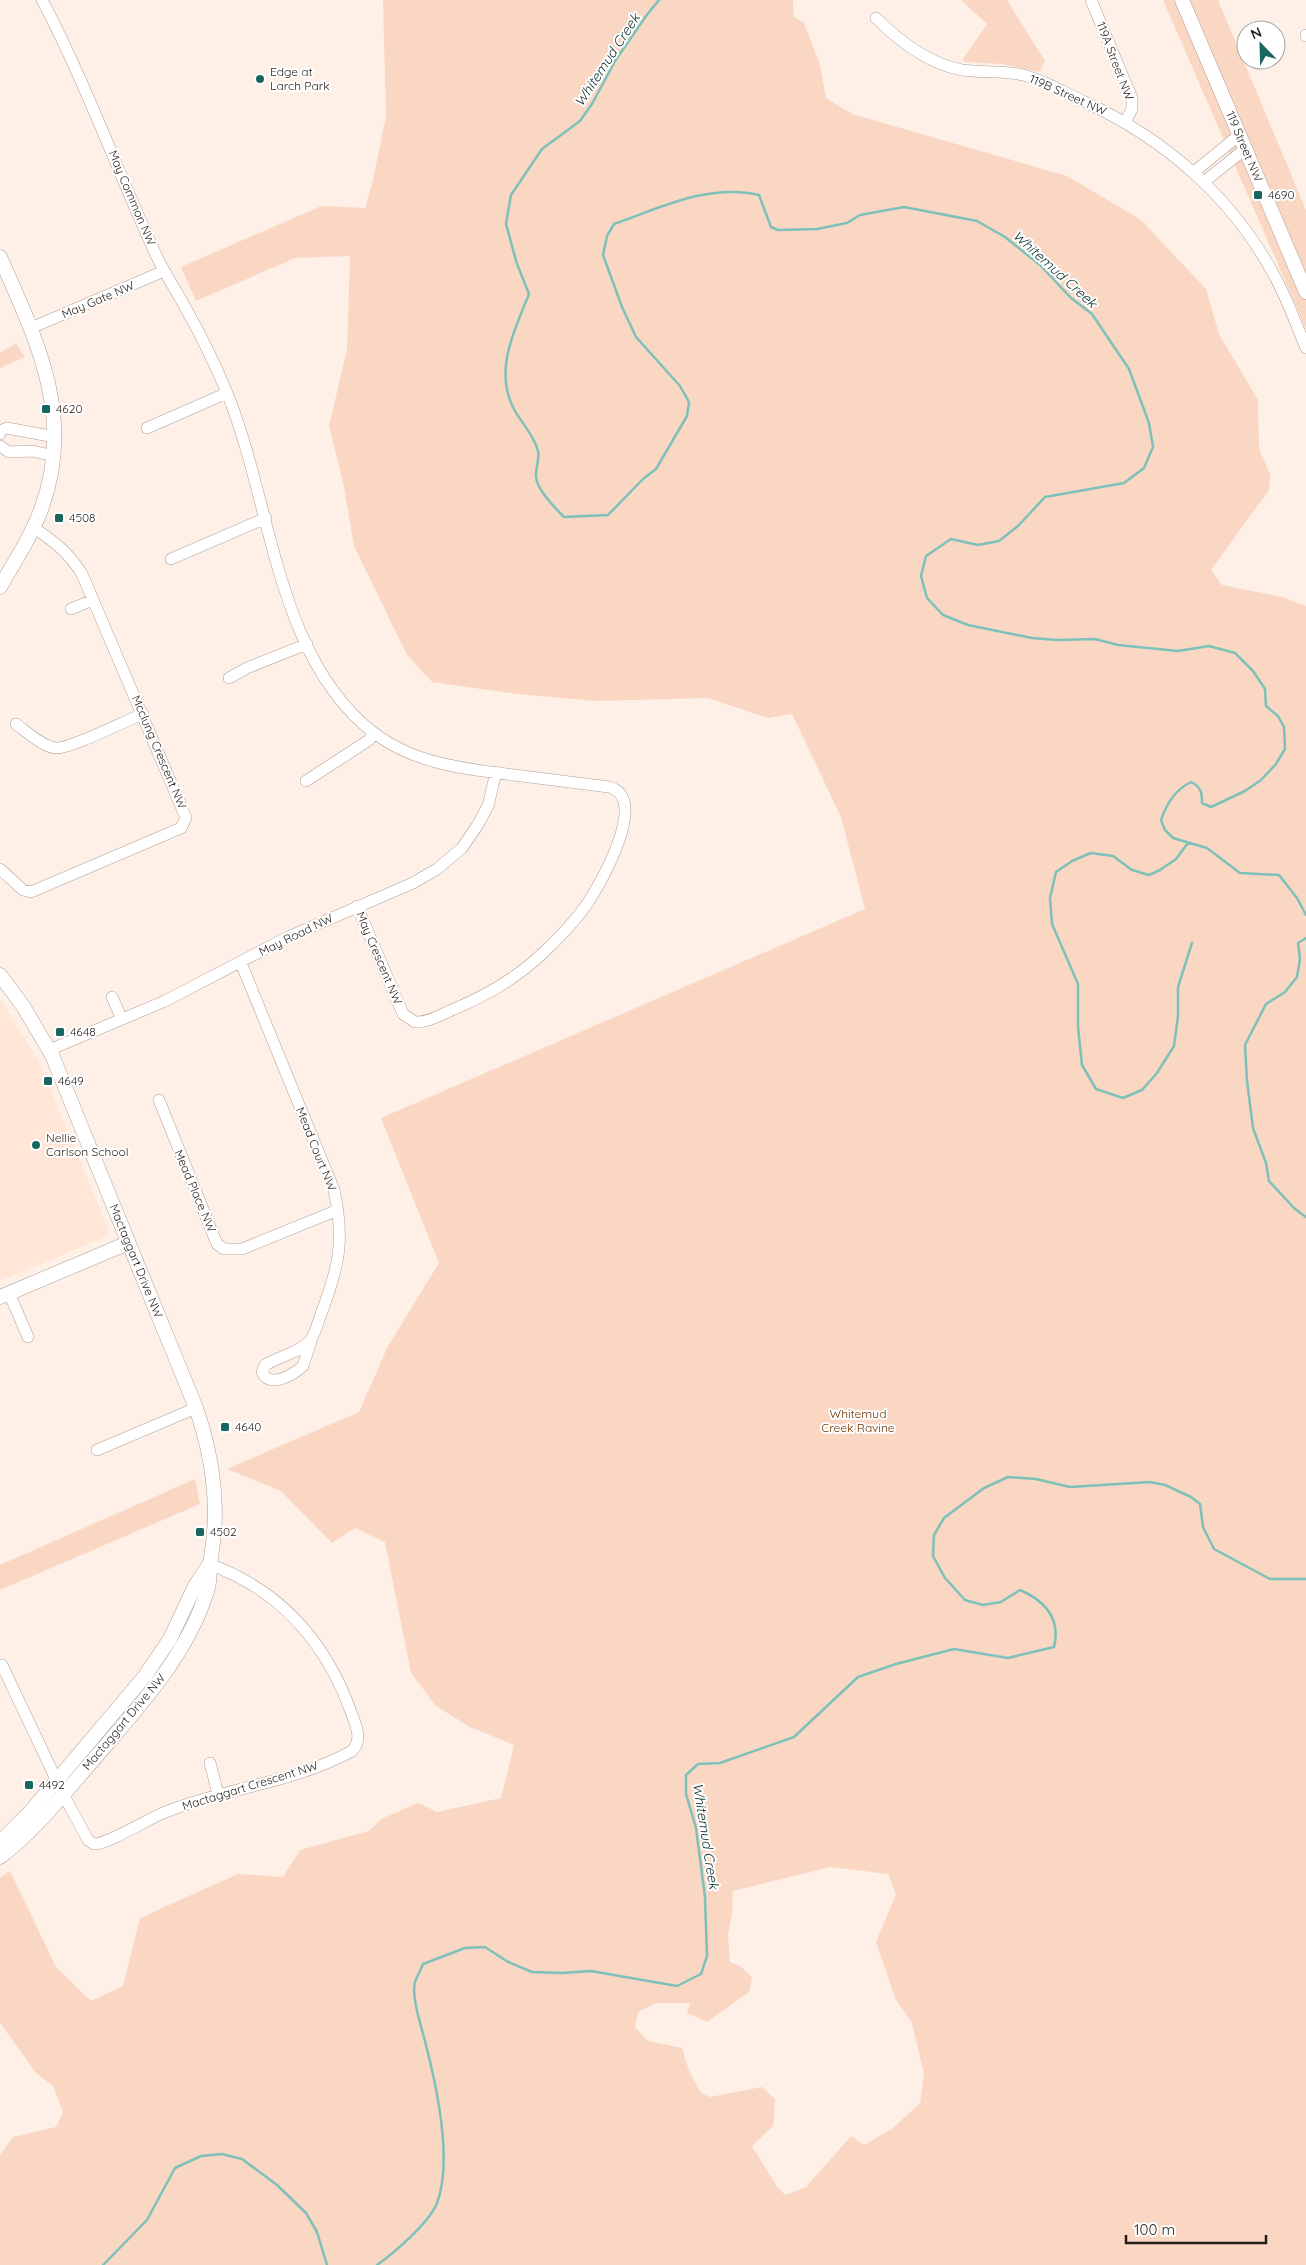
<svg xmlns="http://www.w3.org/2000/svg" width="1306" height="2265" viewBox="0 0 1306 2265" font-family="Quicksand,sans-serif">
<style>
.built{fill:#ffe6d7}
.green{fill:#fad7c3;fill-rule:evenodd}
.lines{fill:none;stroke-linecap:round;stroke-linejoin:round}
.stream{stroke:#7dc1ba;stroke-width:2.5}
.minor-casing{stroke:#af9f95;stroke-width:12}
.tertiary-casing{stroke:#af9f95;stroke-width:15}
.minor{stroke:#fff;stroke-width:11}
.tertiary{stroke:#fff;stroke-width:14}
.poi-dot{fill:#196560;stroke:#fff;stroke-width:2}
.labels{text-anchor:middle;stroke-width:4;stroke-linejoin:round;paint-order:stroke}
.street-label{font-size:12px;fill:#241e1a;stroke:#fff}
.poi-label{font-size:12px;fill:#241e1a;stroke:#fff;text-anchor:start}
.park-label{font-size:12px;fill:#6d3200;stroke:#fff}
.water-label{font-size:14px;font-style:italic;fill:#0f322f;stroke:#fff}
</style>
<rect width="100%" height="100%" fill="#fef0e7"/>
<path class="built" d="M 0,999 L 37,1058 L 109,1231 L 107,1236 L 0,1281 Z"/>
<path class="green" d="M 383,0 L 793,0 L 794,17 L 804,23 L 820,65 L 826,98 L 852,114 L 1067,176 L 1140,219 L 1206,289 L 1219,334 L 1258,400 L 1259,449 L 1270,474 L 1269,490 L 1211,570 L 1222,585 L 1282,597 L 1306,606 L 1306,2265 L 0,2265 L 0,2155 L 13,2137 L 56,2127 L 63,2112 L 53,2086 L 36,2073 L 0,2023 L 0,1878 L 10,1871 L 56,1967 L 91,2001 L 123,1986 L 140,1918 L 238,1874 L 283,1877 L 300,1850 L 369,1831 L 381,1819 L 418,1803 L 437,1812 L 501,1798 L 514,1745 L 470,1727 L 436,1706 L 411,1673 L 385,1542 L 355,1528 L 332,1543 L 281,1491 L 227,1469 L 359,1412 L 388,1346 L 439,1263 L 381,1118 L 865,909 L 841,817 L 792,714 L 768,718 L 708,698 L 595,701 L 518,694 L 432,682 L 407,655 L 354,546 L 344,487 L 329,426 L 347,349 L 350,256 L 295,258 L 196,301 L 181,267 L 321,206 L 365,208 L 372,185 L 386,116 ZM 830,1867 L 888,1874 L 896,1894 L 876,1942 L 895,1998 L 912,2023 L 924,2074 L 920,2103 L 893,2128 L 864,2145 L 851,2136 L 806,2187 L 785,2195 L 776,2185 L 752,2146 L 773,2126 L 775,2099 L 762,2087 L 710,2097 L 701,2093 L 689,2071 L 682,2048 L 648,2041 L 635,2027 L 638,2012 L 656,2003 L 690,2003 L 687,2013 L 707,2022 L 749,1992 L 752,1977 L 740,1966 L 730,1962 L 728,1935 L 732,1915 L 733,1891 Z
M 961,0 L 1007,0 L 1045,61 L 1040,72 L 1001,64 L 964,62 L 963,59 L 987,24 Z
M 1163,0 L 1218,0 L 1306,210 L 1306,329 Z
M 16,343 L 25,357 L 0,368 L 0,353 Z
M 195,1479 L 200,1504 L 0,1590 L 0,1565 Z"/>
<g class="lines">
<path class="stream" d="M 659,0 L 646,16 L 615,61 L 592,104 L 580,121 L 542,149 L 511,195 L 506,224 L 517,264 L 529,294 C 514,331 493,372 515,411 C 522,423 535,437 538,451 C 540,459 535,469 536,477 C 537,490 555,508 564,517 L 608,515 L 643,479 L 656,469 L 687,416 L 689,402 L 680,386 L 636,337 L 622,307 L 603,255 L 607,236 L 614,224 C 660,208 709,183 759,195 L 771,227 L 778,230 L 817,229 L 847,223 L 860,215 L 904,207 L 977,221 L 1005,237 L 1040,265 L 1071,298 L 1092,314 L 1129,369 L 1149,423 L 1153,447 L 1144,468 L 1124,483 L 1045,497 L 1018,526 L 999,541 L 978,545 L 951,539 L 926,556 L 921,576 L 927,598 L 943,615 L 968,625 L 1032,638 L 1057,640 L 1095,639 L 1118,645 L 1178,651 L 1209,646 L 1235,653 L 1253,671 L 1265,689 L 1266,706 L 1278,716 L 1284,727 L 1285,749 L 1276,764 L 1261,780 L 1245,791 L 1211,807 L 1202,803 C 1202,792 1201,787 1191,782 C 1175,790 1167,803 1161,820 L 1165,830 L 1173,838 L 1207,848 L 1240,873 L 1279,875 L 1297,898 L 1306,915
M 1188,843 L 1176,859 L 1160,870 L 1149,875 L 1132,870 L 1113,856 L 1091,853 L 1072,861 L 1056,872 L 1050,898 L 1052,924 L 1078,984 L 1078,1027 L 1082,1065 L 1096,1089 L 1123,1098 L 1142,1090 L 1157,1073 L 1174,1046 L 1178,1016 L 1178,987 L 1192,943
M 1306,938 L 1298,943 L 1300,959 L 1297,977 L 1285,992 L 1266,1004 L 1245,1045 L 1247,1081 L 1253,1128 L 1266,1163 L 1269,1181 L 1295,1209 L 1306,1217
M 103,2265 L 147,2220 L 175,2168 L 201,2156 L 222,2154 L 242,2159 L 277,2185 L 306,2213 L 317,2232 L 327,2265
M 377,2265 C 394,2253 430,2222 437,2203 C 453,2161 437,2088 426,2045 C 422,2028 411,1998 415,1982 C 417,1976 421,1970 423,1964 L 465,1948 L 485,1947 L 508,1962 L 532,1972 L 562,1973 L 591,1971 L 677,1986 L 701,1974 L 707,1956 L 705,1897 L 696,1828 L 686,1794 L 686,1775 L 698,1764 L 720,1763 L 794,1737 L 858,1677 L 896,1664 L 954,1649 L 1008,1658 L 1054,1647 C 1061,1619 1045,1601 1020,1590 L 1001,1602 L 983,1605 L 965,1600 L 945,1578 L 933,1556 L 934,1535 L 944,1518 L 984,1488 L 1008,1477 L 1036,1479 L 1070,1487 L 1150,1482 L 1165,1485 L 1191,1497 L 1200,1504 L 1203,1527 L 1214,1549 L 1270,1579 L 1306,1579"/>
<defs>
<path id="minor" d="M 42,0 C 86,83 117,171 157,257 C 165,274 176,290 185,307 C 201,335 215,364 227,393 C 272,502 275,657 374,733 C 415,764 465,769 514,775 C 546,779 578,783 609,787 C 651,797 599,887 585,907 C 573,923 559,938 544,952 C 518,977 488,995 454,1009 C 442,1014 428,1023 415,1022 L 403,1014 L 357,906
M 1091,0 L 1132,98 L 1132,109 L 1125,122
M 876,18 C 899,41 929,64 962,70 C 982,73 1003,70 1023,75 C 1044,80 1065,93 1085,102 C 1165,139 1232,197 1274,275 C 1287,298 1296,324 1306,348
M 1306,35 L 1306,36
M 1194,172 L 1238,136
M 1205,181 L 1244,150
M 31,328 L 164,271
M 147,428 L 227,393
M 0,434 L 2,430 L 7,428 L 55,437
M 0,446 L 9,452 L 33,451 L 54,456
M 171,559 L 266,518
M 71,609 L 93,600
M 229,678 L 247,668 L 307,644
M 16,724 C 27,732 43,747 56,748 C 70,749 127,720 143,714
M 306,781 L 369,740 L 374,733
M 0,869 L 23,890 L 31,892 L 181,828 L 186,818 L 82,574 C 69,553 54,541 34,528
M 241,963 L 334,1190 C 345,1240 339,1267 321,1314 C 318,1322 315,1336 309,1342 C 297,1354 279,1356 265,1365 L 262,1372 C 269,1389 293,1375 303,1366 L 311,1341
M 112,997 L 122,1019
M 49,1050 L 165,1001 L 288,937 L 413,883 L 437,869 L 462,848 L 477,826 L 488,806 L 496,772
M 159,1100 L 217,1244 L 224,1249 L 242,1249 L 338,1210
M 9,1293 L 28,1337
M 97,1450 L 196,1408
M 2,1665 L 63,1794 L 88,1840 L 94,1844 C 108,1844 146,1820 163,1813 C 224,1788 294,1783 352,1751 C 363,1740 356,1725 351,1712 C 326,1642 280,1590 209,1564
M 210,1763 L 218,1794"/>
<g id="tertiary">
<path id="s1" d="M 1182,0 L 1306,292"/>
<path d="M 0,257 C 36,339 75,415 42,507 C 32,535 15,561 0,587"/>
<path id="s2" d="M 0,975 L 23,1006 L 52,1055 L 196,1408 C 213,1457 220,1506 211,1557 C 209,1568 211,1580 207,1591 C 187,1656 138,1708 94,1759 C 65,1792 36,1830 0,1857"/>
<path d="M 0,1297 L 128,1243"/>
<path d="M 0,1842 L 31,1811 L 145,1676 L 170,1639 L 195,1586 L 209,1565"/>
</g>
</defs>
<use href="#minor" class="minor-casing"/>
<use href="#tertiary" class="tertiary-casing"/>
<use href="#minor" class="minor"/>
<use href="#tertiary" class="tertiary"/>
</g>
<g class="poi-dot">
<circle cx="260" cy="79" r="5"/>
<rect x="1253" y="190" width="10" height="10" rx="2.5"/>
<rect x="41" y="404" width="10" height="10" rx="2.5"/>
<rect x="54" y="513" width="10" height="10" rx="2.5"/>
<rect x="55" y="1027" width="10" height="10" rx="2.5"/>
<rect x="43" y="1076" width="10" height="10" rx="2.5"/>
<circle cx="36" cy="1145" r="5"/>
<rect x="220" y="1422" width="10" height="10" rx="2.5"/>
<rect x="195" y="1527" width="10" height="10" rx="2.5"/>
<rect x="24" y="1780" width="10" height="10" rx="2.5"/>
</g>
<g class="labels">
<g class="street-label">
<text transform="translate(1115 61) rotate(69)" y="4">119A Street NW</text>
<text transform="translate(1068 95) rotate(24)" y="4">119B Street NW</text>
<text dy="4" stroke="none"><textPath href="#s1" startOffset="159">119 Street NW</textPath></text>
<text transform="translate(132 198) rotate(67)" y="4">May Common NW</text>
<text transform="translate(98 300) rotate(-23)" y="4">May Gate NW</text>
<text transform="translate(159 752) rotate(67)" y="4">Mcclung Crescent NW</text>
<text transform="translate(296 935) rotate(-26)" y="4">May Road NW</text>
<text transform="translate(379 958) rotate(67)" y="4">May Crescent NW</text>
<text transform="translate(316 1149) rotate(68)" y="4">Mead Court NW</text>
<text transform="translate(195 1191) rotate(67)" y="4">Mead Place NW</text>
<text dy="4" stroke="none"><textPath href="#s2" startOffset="318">Mactaggart Drive NW</textPath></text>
<text transform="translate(124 1722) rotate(-50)" y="4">Mactaggart Drive NW</text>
<text transform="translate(250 1786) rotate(-17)" y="4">Mactaggart Crescent NW</text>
</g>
<g class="poi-label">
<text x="270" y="76">Edge at<tspan x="270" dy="14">Larch Park</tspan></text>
<text x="1268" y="199">4690</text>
<text x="56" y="413">4620</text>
<text x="69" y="522">4508</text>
<text x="70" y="1036">4648</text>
<text x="58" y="1085">4649</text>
<text x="46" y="1142">Nellie<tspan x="46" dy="14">Carlson School</tspan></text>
<text x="235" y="1431">4640</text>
<text x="210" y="1536">4502</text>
<text x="39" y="1789">4492</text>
</g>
<g class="park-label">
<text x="858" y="1418">Whitemud<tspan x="858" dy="14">Creek Ravine</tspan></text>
</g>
<g class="water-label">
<text transform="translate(607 60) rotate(-57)" y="5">Whitemud Creek</text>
<text transform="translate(1055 269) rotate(42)" y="5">Whitemud Creek</text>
<text transform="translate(706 1836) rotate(81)" y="5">Whitemud Creek</text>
</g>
</g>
<g transform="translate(1261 45) rotate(337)"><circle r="24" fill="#ffffff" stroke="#a7a5a3"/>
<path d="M0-4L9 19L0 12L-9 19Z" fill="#196560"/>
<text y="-8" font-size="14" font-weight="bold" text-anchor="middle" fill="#241e1a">N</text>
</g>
<path d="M1126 2235v8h140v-8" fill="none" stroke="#241e1a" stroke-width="2.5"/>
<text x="1134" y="2235" font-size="15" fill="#241e1a" stroke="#ffffff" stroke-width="4" paint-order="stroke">100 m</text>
</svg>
